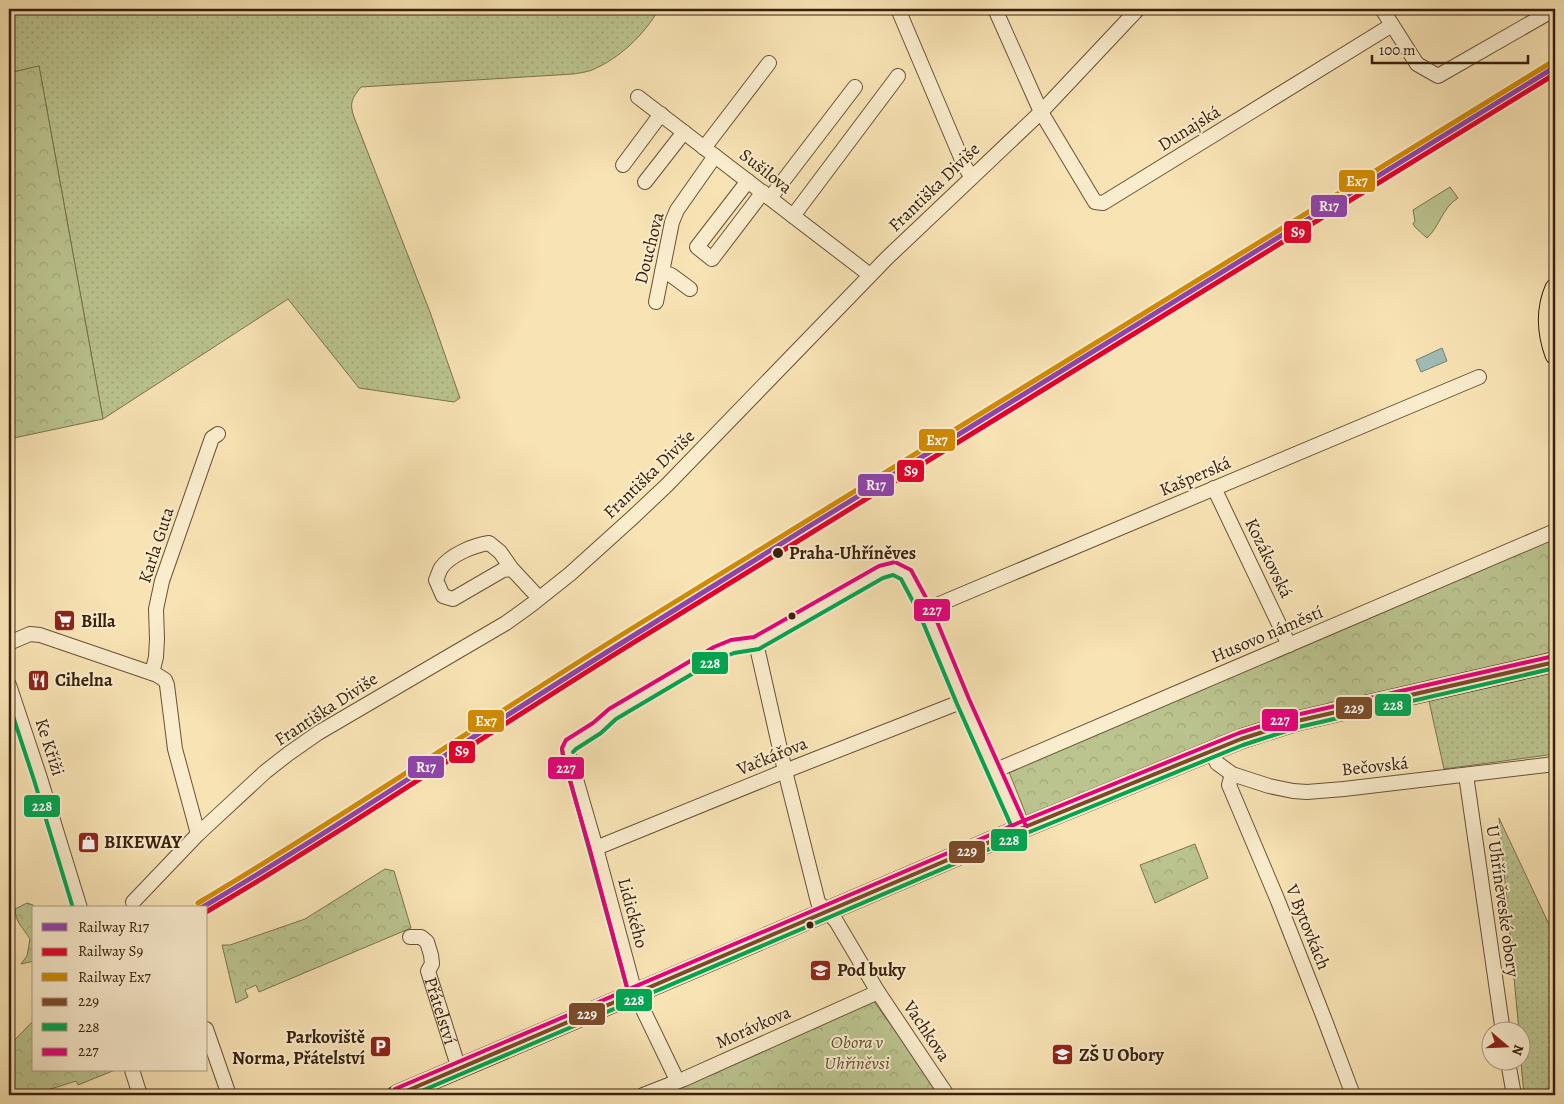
<svg xmlns="http://www.w3.org/2000/svg" width="1564" height="1104" viewBox="0 0 1564 1104" font-family="Alegreya,serif">
<style>
.grass{fill:url(#grass-dots);stroke:#7a724e}
.forest{fill:url(#forest-crowns);stroke:#7a724e}
.pitch{fill:#bbc48f;stroke:#7a724e}
.water{fill:#a0bcb6;stroke:#767e72}
.lines{fill:none;stroke-linecap:round;stroke-linejoin:round}
.minor-casing{stroke:#685137;stroke-width:16}
.major-casing{stroke:#38200d;stroke-width:21}
.minor{stroke:#faedce;stroke-width:14}
.major{stroke:#f8e3b4;stroke-width:19}
.bus-1-casing{stroke:#faedce;stroke-width:8}
.bus-2-casing{stroke:#faedce;stroke-width:8}
.bus-3-casing{stroke:#faedce;stroke-width:8}
.bus-1{stroke:#7a4b2a;stroke-width:4}
.bus-2{stroke:#00a651;stroke-width:4}
.bus-3{stroke:#e5007d;stroke-width:4}
.rail-1-casing{stroke:#faedce;stroke-width:9}
.rail-2-casing{stroke:#faedce;stroke-width:9}
.rail-3-casing{stroke:#faedce;stroke-width:9}
.rail-1{stroke:#8e44ad;stroke-width:5}
.rail-2{stroke:#e4002b;stroke-width:5}
.rail-3{stroke:#d18b03;stroke-width:5}
.stop-dot{fill:#38200d;stroke:#faedce;stroke-width:2}
.labels{text-anchor:middle;stroke-width:4;stroke-linejoin:round;paint-order:stroke}
.street-label{font-size:18px;fill:#38200d;stroke:#faedce}
.stop-label{font-size:18px;font-weight:bold;fill:#38200d;stroke:#faedce;text-anchor:start}
.poi-label{font-size:18px;font-weight:bold;fill:#38200d;stroke:#faedce;text-anchor:start}
.park-label{font-size:18px;font-style:italic;fill:#5f5134;stroke:#faedce}
.line-badge{stroke:#faedce;stroke-width:2}
.badge-label{font-size:14px;text-anchor:middle;font-weight:bold;fill:#fff}
</style>
<defs>
<pattern id="grass-dots" width="8" height="8" patternUnits="userSpaceOnUse" patternTransform="scale(1.25)"><rect width="8" height="8" fill="#bbc48f"/><path d="M2 2h.1M6 6h.1" fill="none" stroke="#a2a87a" stroke-width="1.8" stroke-linecap="round"/></pattern>
<pattern id="forest-crowns" width="20" height="18" patternUnits="userSpaceOnUse" patternTransform="scale(1.25)"><rect width="20" height="18" fill="#bbc48f"/><path d="M2 6a3 3 0 1 1 6 0M12 15a3 3 0 1 1 6 0" fill="none" stroke="#a2a87a"/></pattern>
</defs>
<rect width="100%" height="100%" fill="#f8e3b4"/>
<filter id="stains"><feTurbulence type="fractalNoise" baseFrequency=".004" numOctaves="4"/><feColorMatrix values="0 0 0 0 .2 0 0 0 0 .09 0 0 0 0 .02 0 0 0 .5 -.17"/></filter>
<radialGradient id="worn" r=".72"><stop offset=".6" stop-color="#630" stop-opacity="0"/><stop offset="1" stop-color="#630" stop-opacity=".3"/></radialGradient>
<path class="grass" d="M 9,9 L 659,9 C 644,35 620,58 592,70 C 587,72 579,73 573,74 L 361,87 C 352,98 349,103 354,117 L 430,312 L 460,398 L 454,402 L 359,388 L 288,299 L 103,419 L 39,66 L 9,73 Z
M 1555,670 L 1555,754 L 1444,769 L 1429,701 Z
M 1499,818 L 1555,937 L 1555,1095 L 1524,1095 L 1521,1062 L 1522,1032 L 1519,1031 Z"/>
<path class="forest" d="M 39,66 L 103,419 L 9,439 L 9,73 Z
M 1555,536 L 1555,651 L 1289,718 L 1027,817 L 1009,772 Z
M 1195,844 L 1208,878 L 1155,903 L 1140,865 Z
M 385,869 L 394,871 L 411,928 L 259,992 L 256,985 L 245,990 L 248,997 L 236,1003 L 222,945 L 230,945 L 305,919 Z
M 27,903 L 33,905 L 35,908 L 34,961 L 21,964 L 27,956 L 30,939 C 24,929 15,922 15,909 Z
M 872,999 L 942,1095 L 654,1095 Z
M 34,1020 L 34,1070 L 115,1070 L 78,1085 L 76,1081 L 32,1095 L 9,1095 L 9,1046 Z"/>
<path class="pitch" d="M 1450,187 L 1458,198 C 1442,208 1440,226 1427,238 L 1415,227 L 1413,224 L 1415,221 L 1413,210 Z"/>
<path class="water" d="M 1442,348 L 1447,361 L 1421,372 L 1416,360 Z"/>
<g class="lines">
<defs>
<g id="minor">
<path d="M 898,9 L 965,167 L 972,177"/>
<path d="M 995,9 L 1041,112 L 1095,202 L 1103,203 L 1392,25"/>
<path d="M 1382,9 L 1417,64 L 1438,76 L 1555,9"/>
<path d="M 638,97 L 870,275"/>
<path d="M 704,148 L 769,63"/>
<path d="M 623,165 L 661,114"/>
<path d="M 748,181 L 697,247 L 712,259 L 763,192"/>
<path d="M 645,182 L 684,132"/>
<path d="M 770,198 L 855,87"/>
<path d="M 793,216 L 898,76"/>
<path d="M 662,272 L 671,275 L 690,289"/>
<path d="M 656,302 L 672,222 L 677,210 L 715,156"/>
<path d="M 1214,488 L 1289,645"/>
<path d="M 512,569 L 503,570 L 453,599 L 443,596 L 436,580 C 438,576 439,571 441,568 C 450,555 474,545 489,543 L 500,552 L 512,569 L 539,598"/>
<path d="M 925,610 L 1479,377"/>
<path d="M 9,643 L 30,634 L 40,635 L 157,675 L 165,680 L 167,685 L 175,749 L 198,834"/>
<path d="M 756,643 L 785,771 L 818,902 L 836,921 L 878,992 L 947,1095"/>
<path d="M 152,673 L 156,657 L 157,639 L 156,609 L 162,581 L 212,438 L 218,434"/>
<path d="M 9,685 L 40,778 L 80,908"/>
<path d="M 1211,751 L 1217,763 L 1232,774 L 1269,786 L 1293,791 L 1307,792 L 1344,789 L 1555,764"/>
<path d="M 994,771 L 1555,531"/>
<path d="M 1232,774 L 1229,785 L 1278,901 L 1324,1018 L 1353,1095"/>
<path d="M 1466,775 L 1503,1032"/>
<path d="M 596,848 L 785,771 L 963,701"/>
<path d="M 133,902 L 198,834 L 265,772 L 288,754 L 318,733 L 506,623 L 531,605 L 570,574 L 632,518 L 667,485 L 888,257 L 1041,112 L 1138,9"/>
<path id="s1" d="M 410,937 L 421,937 L 427,942 L 431,955 L 432,964 L 428,971 L 459,1069"/>
<path d="M 206,1029 L 229,1095"/>
<path d="M 1508,1062 L 1514,1095"/>
<path d="M 132,1070 L 140,1095"/>
<path d="M 677,1080 L 635,993 L 596,848 L 569,755 L 568,749 L 571,744 L 597,728 L 612,714 L 724,649 L 738,644 L 756,643 L 881,572 L 894,568 L 906,574 L 925,610 L 963,701 L 1020,829"/>
<path d="M 643,1095 L 684,1079 L 878,992"/>
</g>
<path id="major" d="M 1555,288 C 1545,311 1547,333 1555,355
M 397,1095 L 1020,829 L 1241,739 L 1297,721 L 1555,662"/>
</defs>
<use href="#minor" class="minor-casing"/>
<use href="#major" class="major-casing"/>
<use href="#minor" class="minor"/>
<use href="#major" class="major"/>
<defs>
<path id="bus-1" d="M 397,1095 L 1020,829 L 1241,739 L 1297,721 L 1555,662"/>
<path id="bus-2" d="M 9,704 L 34,780 L 73,908
M 562,750 L 629,995
M 573,752 L 576,749 L 601,733 L 616,719 L 714,661 L 734,653 L 759,649 L 883,578 L 893,575 L 901,579 L 919,613 L 957,704 L 1014,832
M 412,1095 L 1022,835 L 1243,745 L 1299,727 L 1555,668"/>
<path id="bus-3" d="M 629,995 L 590,850 L 563,757 L 562,748 L 566,740 L 593,723 L 609,709 L 714,647 L 731,640 L 754,637 L 879,566 L 895,562 L 911,570 L 931,607 L 969,699 L 1026,826
M 395,1089 L 1018,823 L 1239,733 L 1296,715 L 1554,656"/>
</defs>
<use href="#bus-1" class="bus-1-casing"/>
<use href="#bus-2" class="bus-2-casing"/>
<use href="#bus-3" class="bus-3-casing"/>
<use href="#bus-1" class="bus-1"/>
<use href="#bus-2" class="bus-2"/>
<use href="#bus-3" class="bus-3"/>
<defs>
<path id="rail-1" d="M 201,908 C 346,823 485,727 628,639 C 936,447 1245,257 1555,67"/>
<path id="rail-2" d="M 206,912 C 351,827 489,732 631,644 C 939,453 1247,263 1555,74"/>
<path id="rail-3" d="M 198,903 C 345,816 486,719 631,629 C 937,439 1244,250 1552,62"/>
</defs>
<use href="#rail-1" class="rail-1-casing"/>
<use href="#rail-2" class="rail-2-casing"/>
<use href="#rail-3" class="rail-3-casing"/>
<use href="#rail-1" class="rail-1"/>
<use href="#rail-2" class="rail-2"/>
<use href="#rail-3" class="rail-3"/>
</g>
<defs>
<symbol id="supermarket-square" viewBox="-11 -11 22 22"><rect x="-9" y="-9" width="18" height="18" rx="4" fill="#8f2418" stroke="#faedce"/><path d="M-6-5.5h2.5l.6 2H6L4.5 2H-2.5L-4.4-4H-6ZM-1.5 3.2a1.3 1.3 0 1 0 .1 0ZM3 3.2a1.3 1.3 0 1 0 .1 0Z" fill="#fff"/></symbol>
<symbol id="restaurant-square" viewBox="-11 -11 22 22"><rect x="-9" y="-9" width="18" height="18" rx="4" fill="#8f2418" stroke="#faedce"/><path d="M-5-6h1v4h1v-4h1v4h1v-4h1v5L-1.5 .5V6h-2V.5L-5-1ZM5-6V6H3V1.5H1.5Q1.5-4 5-6Z" fill="#fff"/></symbol>
<symbol id="shop-square" viewBox="-11 -11 22 22"><rect x="-9" y="-9" width="18" height="18" rx="4" fill="#8f2418" stroke="#faedce"/><path d="M-5-2.5h2.3a2.7 3.5 0 0 1 5.4 0H5L5.5 6h-11ZM-1.5-2.5h3a1.5 2.3 0 0 0-3 0Z" fill="#fff"/></symbol>
<symbol id="school-square" viewBox="-11 -11 22 22"><rect x="-9" y="-9" width="18" height="18" rx="4" fill="#8f2418" stroke="#faedce"/><path d="M0-5L7-2L0 1L-7-2ZM-4 1L0 2.5L4 1V4Q0 6-4 4Z" fill="#fff"/></symbol>
<symbol id="parking-square" viewBox="-11 -11 22 22"><rect x="-9" y="-9" width="18" height="18" rx="4" fill="#8f2418" stroke="#faedce"/><path d="M-3.5-5.5H1a3.5 3.5 0 0 1 0 7H-1V5.5H-3.5ZM-1-3.4V-.6H.8a1.4 1.4 0 0 0 0-2.8Z" fill="#fff"/></symbol>
</defs>
<g fill-rule="evenodd">
<use href="#supermarket-square" x="52" y="608" width="25" height="25"/>
<use href="#restaurant-square" x="26" y="668" width="25" height="25"/>
<use href="#shop-square" x="76" y="830" width="25" height="25"/>
<use href="#school-square" x="808" y="958" width="25" height="25"/>
<use href="#parking-square" x="368" y="1034" width="25" height="25"/>
<use href="#school-square" x="1050" y="1042" width="25" height="25"/>
</g>
<g class="stop-dot">
<circle cx="778" cy="553" r="6"/>
<circle cx="792" cy="616" r="4.5"/>
<circle cx="810" cy="925" r="4.5"/>
</g>
<g class="labels">
<g class="street-label">
<text transform="translate(1189 128) rotate(-32)" y="6">Dunajská</text>
<text transform="translate(766 171) rotate(38)" y="6">Sušilova</text>
<text transform="translate(934 187) rotate(-44)" y="6">Františka Diviše</text>
<text transform="translate(649 248) rotate(-76)" y="6">Douchova</text>
<text transform="translate(649 474) rotate(-44)" y="6">Františka Diviše</text>
<text transform="translate(1195 476) rotate(-23)" y="6">Kašperská</text>
<text transform="translate(156 545) rotate(-72)" y="6">Karla Guta</text>
<text transform="translate(1269 558) rotate(64)" y="6">Kozákovská</text>
<text transform="translate(1267 634) rotate(-23)" y="6">Husovo náměstí</text>
<text transform="translate(326 709) rotate(-33)" y="6">Františka Diviše</text>
<text transform="translate(50 747) rotate(72)" y="6">Ke Kříži</text>
<text transform="translate(772 756) rotate(-22)" y="6">Vačkářova</text>
<text transform="translate(1375 766) rotate(-6)" y="6">Bečovská</text>
<text transform="translate(1503 901) rotate(82)" y="6">U Uhříněveské obory</text>
<text transform="translate(633 913) rotate(75)" y="6">Lidického</text>
<text transform="translate(1308 927) rotate(68)" y="6">V Bytovkách</text>
<text dy="6" stroke="none"><textPath href="#s1" startOffset="91">Přátelství</textPath></text>
<text transform="translate(753 1027) rotate(-24)" y="6">Morávkova</text>
<text transform="translate(927 1031) rotate(56)" y="6">Vachkova</text>
</g>
<g class="stop-label">
<text x="789" y="559">Praha-Uhříněves</text>
</g>
<g class="poi-label">
<text x="81" y="627">Billa</text>
<text x="55" y="686">Cihelna</text>
<text x="104" y="848">BIKEWAY</text>
<text x="837" y="976">Pod buky</text>
<text x="365" y="1043" text-anchor="end">Parkoviště<tspan x="365" dy="21">Norma, Přátelství</tspan></text>
<text x="1079" y="1061">ZŠ U Obory</text>
</g>
<g class="park-label">
<text x="857" y="1048">Obora v<tspan x="857" dy="21">Uhříněvsi</tspan></text>
</g>
</g>
<g class="line-badge">
<rect x="1338" y="169" width="38" height="24" rx="5" fill="#d18b03"/>
<rect x="1310" y="194" width="38" height="24" rx="5" fill="#8e44ad"/>
<rect x="1283" y="220" width="29" height="24" rx="5" fill="#e4002b"/>
<rect x="918" y="428" width="38" height="24" rx="5" fill="#d18b03"/>
<rect x="896" y="459" width="29" height="24" rx="5" fill="#e4002b"/>
<rect x="857" y="473" width="38" height="24" rx="5" fill="#8e44ad"/>
<rect x="913" y="598" width="38" height="24" rx="5" fill="#e5007d"/>
<rect x="691" y="651" width="38" height="24" rx="5" fill="#00a651"/>
<rect x="1374" y="693" width="38" height="24" rx="5" fill="#00a651"/>
<rect x="1335" y="696" width="38" height="24" rx="5" fill="#7a4b2a"/>
<rect x="1261" y="708" width="38" height="24" rx="5" fill="#e5007d"/>
<rect x="467" y="709" width="38" height="24" rx="5" fill="#d18b03"/>
<rect x="448" y="740" width="28" height="24" rx="5" fill="#e4002b"/>
<rect x="407" y="755" width="38" height="24" rx="5" fill="#8e44ad"/>
<rect x="547" y="756" width="38" height="24" rx="5" fill="#e5007d"/>
<rect x="23" y="794" width="38" height="24" rx="5" fill="#00a651"/>
<rect x="990" y="828" width="38" height="24" rx="5" fill="#00a651"/>
<rect x="948" y="840" width="38" height="24" rx="5" fill="#7a4b2a"/>
<rect x="615" y="988" width="38" height="24" rx="5" fill="#00a651"/>
<rect x="568" y="1002" width="38" height="24" rx="5" fill="#7a4b2a"/>
</g>
<g class="badge-label">
<text x="1357" y="186">Ex7</text>
<text x="1329" y="211">R17</text>
<text x="1298" y="237">S9</text>
<text x="937" y="445">Ex7</text>
<text x="911" y="476">S9</text>
<text x="876" y="490">R17</text>
<text x="932" y="615">227</text>
<text x="710" y="668">228</text>
<text x="1393" y="710">228</text>
<text x="1354" y="713">229</text>
<text x="1280" y="725">227</text>
<text x="486" y="726">Ex7</text>
<text x="462" y="756">S9</text>
<text x="426" y="772">R17</text>
<text x="566" y="773">227</text>
<text x="42" y="811">228</text>
<text x="1009" y="845">228</text>
<text x="967" y="856">229</text>
<text x="634" y="1005">228</text>
<text x="587" y="1019">229</text>
</g>
<rect width="1564" height="1104" fill="none" stroke="#f8e3b4" stroke-width="30"/>
<rect x="10" y="10" width="1544" height="1084" fill="none" stroke="#38200d" stroke-width="2.5"/>
<rect x="15" y="15" width="1534" height="1074" fill="none" stroke="#38200d"/>
<rect x="32" y="906" width="175" height="165" fill="#faedce" stroke="#ac9b81"/>
<rect x="42" y="923" width="25" height="8" fill="#8e44ad" stroke="#ac9b81"/>
<text x="78" y="932" font-size="15" fill="#38200d">Railway R17</text>
<rect x="42" y="948" width="25" height="8" fill="#e4002b" stroke="#ac9b81"/>
<text x="78" y="956" font-size="15" fill="#38200d">Railway S9</text>
<rect x="42" y="973" width="25" height="8" fill="#d18b03" stroke="#ac9b81"/>
<text x="78" y="982" font-size="15" fill="#38200d">Railway Ex7</text>
<rect x="42" y="998" width="25" height="8" fill="#7a4b2a" stroke="#ac9b81"/>
<text x="78" y="1006" font-size="15" fill="#38200d">229</text>
<rect x="42" y="1023" width="25" height="8" fill="#00a651" stroke="#ac9b81"/>
<text x="78" y="1032" font-size="15" fill="#38200d">228</text>
<rect x="42" y="1048" width="25" height="8" fill="#e5007d" stroke="#ac9b81"/>
<text x="78" y="1056" font-size="15" fill="#38200d">227</text>
<g transform="translate(1506 1046) rotate(109)"><circle r="24" fill="#faedce" stroke="#ac9b81"/>
<path d="M0-4L9 19L0 12L-9 19Z" fill="#8f2418"/>
<text y="-8" font-size="14" font-weight="bold" text-anchor="middle" fill="#38200d">N</text>
</g>
<path d="M1372 55v8h156v-8" fill="none" stroke="#38200d" stroke-width="2.5"/>
<text x="1379" y="55" font-size="15" fill="#38200d" stroke="#faedce" stroke-width="4" paint-order="stroke">100 m</text>
<rect width="100%" height="100%" filter="url(#stains)"/>
<rect width="100%" height="100%" fill="url(#worn)"/>
</svg>
